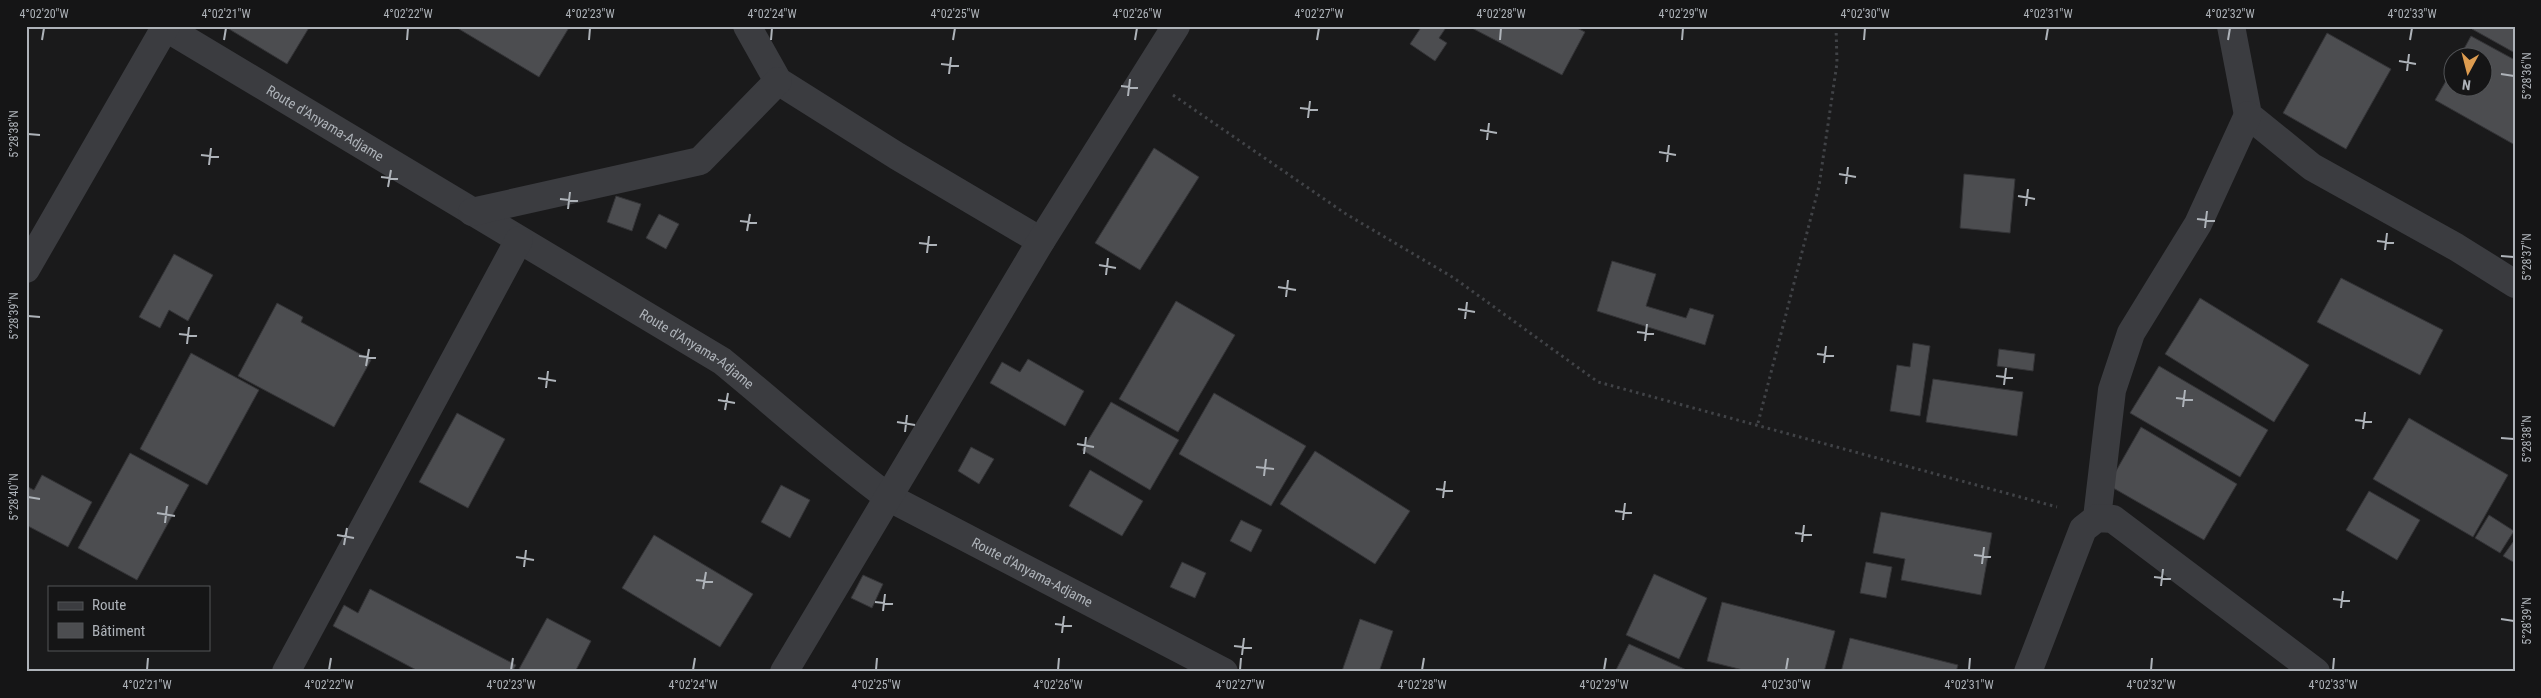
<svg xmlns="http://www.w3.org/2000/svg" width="2541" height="698" viewBox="0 0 2541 698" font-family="'Roboto Condensed',sans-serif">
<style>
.building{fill:#4c4d50;stroke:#343437}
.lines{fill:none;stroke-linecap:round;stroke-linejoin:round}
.path{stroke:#414347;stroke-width:3;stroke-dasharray:2.5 4;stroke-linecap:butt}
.street{stroke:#3b3c40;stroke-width:28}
.ticks{fill:none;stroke:#aeb3b9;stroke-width:2}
.labels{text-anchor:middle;stroke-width:4.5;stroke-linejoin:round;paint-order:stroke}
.street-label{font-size:14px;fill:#aeb3b9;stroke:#151516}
.neatline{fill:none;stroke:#aeb3b9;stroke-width:2}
.ticks-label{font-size:12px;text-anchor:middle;fill:#aeb3b9}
</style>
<rect width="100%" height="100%" fill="#1a1a1b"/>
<path class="building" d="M 224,26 L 310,26 L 287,64 Z
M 454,26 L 570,26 L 539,77 Z
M 1422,26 L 1447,26 L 1439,38 L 1447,43 L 1435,61 L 1410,44 Z
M 1468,26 L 1573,26 L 1585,32 L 1562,75 Z
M 2474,26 L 2515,26 L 2515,53 L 2472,29 Z
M 2327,33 L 2391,69 L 2346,149 L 2283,113 Z
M 2471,36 L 2515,60 L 2515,145 L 2435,100 L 2454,67 L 2454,88 L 2484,88 L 2484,58 L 2459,58 Z
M 1154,148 L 1199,177 L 1140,270 L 1095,243 Z
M 1964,174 L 2015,179 L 2010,233 L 1960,228 Z
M 616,196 L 641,204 L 632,231 L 607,222 Z
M 659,214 L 679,224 L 666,249 L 646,238 Z
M 174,254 L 213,275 L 188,321 L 169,310 L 160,328 L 139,317 Z
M 1612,261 L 1656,274 L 1646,306 L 1686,318 L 1690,308 L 1714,315 L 1705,345 L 1597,311 Z
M 2341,278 L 2443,330 L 2420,375 L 2317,322 Z
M 2200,298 L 2309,365 L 2274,422 L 2165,354 Z
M 1176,301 L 1235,335 L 1178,432 L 1119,399 Z
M 277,303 L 303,317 L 301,322 L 371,360 L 334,427 L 238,376 Z
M 1913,343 L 1930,346 L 1920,416 L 1890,411 L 1897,365 L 1910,367 Z
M 1999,349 L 2035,354 L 2033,371 L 1997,366 Z
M 191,353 L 259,390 L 207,485 L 140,449 Z
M 1028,359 L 1084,391 L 1065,426 L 990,383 L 1002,362 L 1020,372 Z
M 2159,366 L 2268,430 L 2240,477 L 2130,413 Z
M 1933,379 L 2023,392 L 2017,436 L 1926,422 Z
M 1214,393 L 1306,446 L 1271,506 L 1179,454 Z
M 1111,402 L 1179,440 L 1150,490 L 1082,450 Z
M 457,413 L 505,439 L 468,508 L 419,482 Z
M 2409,418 L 2508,475 L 2473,537 L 2373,479 Z
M 2141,427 L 2237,484 L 2204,540 L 2108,485 Z
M 971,447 L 994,459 L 979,484 L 958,471 Z
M 1315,451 L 1410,511 L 1375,564 L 1280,504 Z
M 130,453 L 189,485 L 137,580 L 78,548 Z
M 1090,470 L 1143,501 L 1122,536 L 1069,506 Z
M 42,475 L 92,502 L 68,547 L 26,525 L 26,486 L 34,490 Z
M 781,485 L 810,500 L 790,538 L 761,522 Z
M 2369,491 L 2420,520 L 2397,560 L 2346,530 Z
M 1881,512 L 1992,533 L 1981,595 L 1901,580 L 1905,559 L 1873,553 Z
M 2489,515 L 2514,531 L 2500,553 L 2475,538 Z
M 1241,520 L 1262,530 L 1251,552 L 1230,541 Z
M 654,535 L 753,594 L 720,647 L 622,588 Z
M 2513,542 L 2515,543 L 2515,563 L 2503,556 Z
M 1182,562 L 1206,573 L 1195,598 L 1170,587 Z
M 1866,562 L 1892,567 L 1886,598 L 1860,593 Z
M 1654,574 L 1707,598 L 1679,659 L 1626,635 Z
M 863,575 L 883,584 L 872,608 L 851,598 Z
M 370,589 L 516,665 L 512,672 L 420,672 L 333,626 L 344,605 L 358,613 Z
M 1722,602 L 1835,631 L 1824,672 L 1751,672 L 1707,661 Z
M 547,618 L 591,641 L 575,672 L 524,672 L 519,669 Z
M 1360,619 L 1393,631 L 1379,672 L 1342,671 Z
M 1850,638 L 1958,665 L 1956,672 L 1841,672 Z
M 1629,644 L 1691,672 L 1615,672 Z"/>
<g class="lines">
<path class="path" d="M 1173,95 L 1346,214 L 1454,278 L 1598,382 L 2057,507
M 1758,423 L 1819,186 L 1837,63 L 1836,26"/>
<g class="street">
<path id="s1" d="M 163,26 L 722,361 C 777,406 830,454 888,497 L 1224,672"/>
<path d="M 747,26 L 778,81 L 897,156 L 1041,241"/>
<path d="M 2231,26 L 2248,115 L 2312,167 L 2456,247 L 2515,284"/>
<path d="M 472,212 L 700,161 L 778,81"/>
<path d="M 26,269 L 166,26"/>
<path d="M 2097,518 L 2112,390 L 2131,333 L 2198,224 L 2248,115"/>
<path d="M 286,672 L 519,240"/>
<path d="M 784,672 L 1041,241 L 1176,26"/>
<path d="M 2028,672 L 2083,529 L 2097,518 L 2113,519 L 2316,672"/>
</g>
</g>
<path class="ticks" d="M 42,40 L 44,28M 224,40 L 226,28M 407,40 L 408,28M 589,40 L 590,28M 771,40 L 772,28M 953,40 L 955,28M 1135,40 L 1137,28M 1317,40 L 1319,28M 1500,40 L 1501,28M 1682,40 L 1683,28M 1864,40 L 1865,28M 2046,40 L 2048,28M 2228,40 L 2230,28M 2410,40 L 2412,28M 2399,61 L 2416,64M 941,64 L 959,66M 2407,71 L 2409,54M 949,74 L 951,57M 2501,74 L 2514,76M 1121,86 L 1138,88M 1128,96 L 1130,79M 1300,108 L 1318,110M 1308,118 L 1310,101M 1480,130 L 1497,133M 28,134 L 40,135M 1487,140 L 1489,123M 1659,152 L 1676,155M 201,155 L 219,157M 1667,162 L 1669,145M 209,165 L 211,148M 1839,174 L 1856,177M 381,177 L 398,179M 1846,184 L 1848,167M 388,187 L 391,170M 2018,196 L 2035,199M 560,199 L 578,201M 2026,206 L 2028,189M 568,209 L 570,192M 2197,219 L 2215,221M 740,221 L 757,223M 2205,228 L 2207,211M 747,231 L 750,214M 2377,241 L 2394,243M 919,243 L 937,245M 2385,250 L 2387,233M 927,253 L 929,236M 2501,256 L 2514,257M 1099,265 L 1116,268M 1106,275 L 1108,258M 1278,287 L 1296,290M 1286,297 L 1288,280M 1458,309 L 1475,312M 28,316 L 40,317M 1465,319 L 1467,302M 1637,332 L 1654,334M 179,334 L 197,336M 1645,341 L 1647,324M 187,344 L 189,327M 1817,354 L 1834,356M 359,356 L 376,358M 1824,363 L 1826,346M 366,366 L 369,349M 1996,376 L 2013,378M 538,378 L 556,381M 2004,385 L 2006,368M 546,388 L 548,371M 2176,398 L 2193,400M 718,400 L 735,403M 2183,407 L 2185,390M 725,410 L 728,393M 2355,420 L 2372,422M 897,422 L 915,425M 2363,429 L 2365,412M 905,432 L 907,415M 2501,438 L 2514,439M 1077,444 L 1094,447M 1084,454 L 1086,437M 1256,467 L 1274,469M 1264,476 L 1266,459M 1436,489 L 1453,491M 28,497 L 40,499M 1443,498 L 1445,481M 1615,511 L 1632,513M 157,513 L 175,516M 1623,520 L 1625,503M 165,523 L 167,506M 1795,533 L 1812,535M 337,535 L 354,538M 1802,542 L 1804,525M 344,545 L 347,528M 1974,555 L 1991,557M 516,557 L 534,560M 1982,564 L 1984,547M 524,567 L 526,550M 2154,577 L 2171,579M 696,580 L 713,582M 2161,586 L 2163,569M 703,589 L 706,572M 2333,599 L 2350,601M 875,602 L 893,604M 2341,608 L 2343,591M 883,611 L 885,594M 2501,619 L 2514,621M 1055,624 L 1072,626M 1062,633 L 1064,616M 1234,646 L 1252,648M 1242,655 L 1244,638M 147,670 L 148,658M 329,670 L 331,658M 511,670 L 513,658M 693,670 L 695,658M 876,670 L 877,658M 1058,670 L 1059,658M 1240,670 L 1241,658M 1422,670 L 1424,658M 1604,670 L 1606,658M 1786,670 L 1788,658M 1969,670 L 1970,658M 2151,670 L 2152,658M 2333,670 L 2334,658"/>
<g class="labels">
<g class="street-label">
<text dy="5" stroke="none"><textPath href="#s1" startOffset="189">Route d'Anyama-Adjame</textPath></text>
<text dy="5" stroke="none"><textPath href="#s1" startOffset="624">Route d'Anyama-Adjame</textPath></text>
<text dy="5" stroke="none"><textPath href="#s1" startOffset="1029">Route d'Anyama-Adjame</textPath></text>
</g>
</g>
<rect width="2541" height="698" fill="none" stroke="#151516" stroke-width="55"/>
<rect x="48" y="586" width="162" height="65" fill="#151516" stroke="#525457"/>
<rect x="58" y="602" width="25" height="8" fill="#3b3c40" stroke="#525457"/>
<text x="92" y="610" font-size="15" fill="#aeb3b9">Route</text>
<rect x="58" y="623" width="25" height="15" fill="#4c4d50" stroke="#525457"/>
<text x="92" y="636" font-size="15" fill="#aeb3b9">Bâtiment</text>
<g transform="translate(2468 72) rotate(187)"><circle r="24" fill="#151516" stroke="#525457"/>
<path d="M0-4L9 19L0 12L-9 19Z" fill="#dd9c50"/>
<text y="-8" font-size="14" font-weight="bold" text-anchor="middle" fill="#aeb3b9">N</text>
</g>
<rect x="28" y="28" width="2486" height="642" class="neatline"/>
<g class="ticks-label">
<text x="44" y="18">4°02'20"W</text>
<text x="226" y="18">4°02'21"W</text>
<text x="408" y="18">4°02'22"W</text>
<text x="590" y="18">4°02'23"W</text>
<text x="772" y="18">4°02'24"W</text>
<text x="955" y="18">4°02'25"W</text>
<text x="1137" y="18">4°02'26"W</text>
<text x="1319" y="18">4°02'27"W</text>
<text x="1501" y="18">4°02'28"W</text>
<text x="1683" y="18">4°02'29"W</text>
<text x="1865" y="18">4°02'30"W</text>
<text x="2048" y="18">4°02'31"W</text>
<text x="2230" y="18">4°02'32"W</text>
<text x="2412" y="18">4°02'33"W</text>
<text transform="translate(2527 76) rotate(-90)" y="4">5°28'36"N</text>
<text transform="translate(14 134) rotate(-90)" y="4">5°28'38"N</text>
<text transform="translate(2527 257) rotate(-90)" y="4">5°28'37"N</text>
<text transform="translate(14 316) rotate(-90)" y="4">5°28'39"N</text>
<text transform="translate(2527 439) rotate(-90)" y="4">5°28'38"N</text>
<text transform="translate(14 497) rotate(-90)" y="4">5°28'40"N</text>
<text transform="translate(2527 621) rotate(-90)" y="4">5°28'39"N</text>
<text x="147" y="689">4°02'21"W</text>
<text x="329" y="689">4°02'22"W</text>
<text x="511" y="689">4°02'23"W</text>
<text x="693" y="689">4°02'24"W</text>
<text x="876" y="689">4°02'25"W</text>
<text x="1058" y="689">4°02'26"W</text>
<text x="1240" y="689">4°02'27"W</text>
<text x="1422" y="689">4°02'28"W</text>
<text x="1604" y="689">4°02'29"W</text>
<text x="1786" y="689">4°02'30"W</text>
<text x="1969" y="689">4°02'31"W</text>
<text x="2151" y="689">4°02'32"W</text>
<text x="2333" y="689">4°02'33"W</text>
</g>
</svg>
